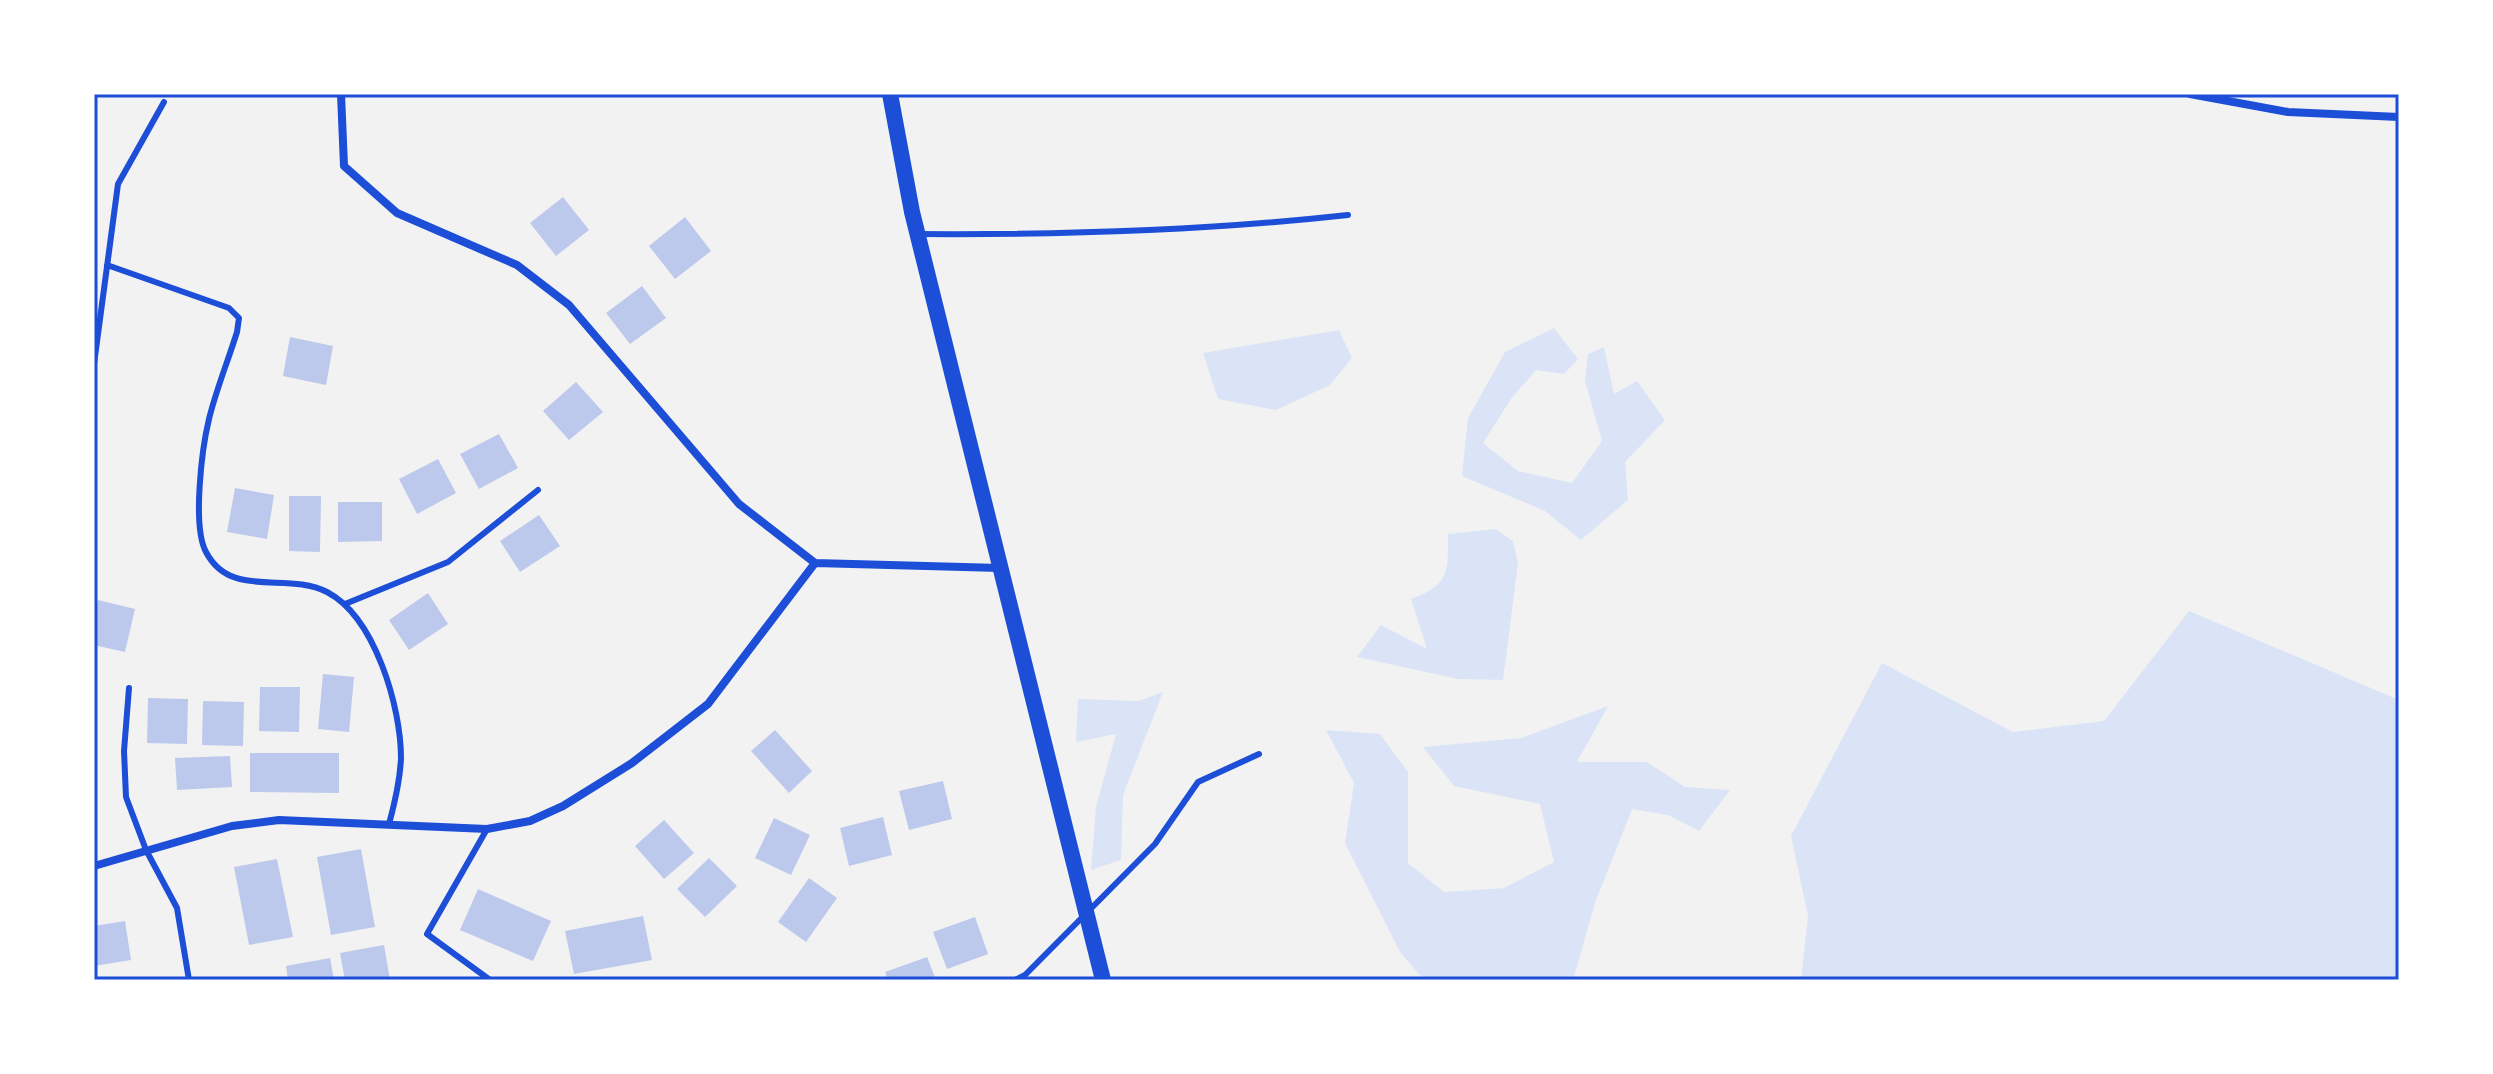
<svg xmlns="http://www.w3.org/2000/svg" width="2493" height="1074" viewBox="0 0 2493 1074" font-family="Merriweather,serif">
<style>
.green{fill:#dbe4f7}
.building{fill:#bdc9ec}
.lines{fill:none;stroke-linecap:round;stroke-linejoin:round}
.service{stroke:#1d4ed8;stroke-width:6}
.minor{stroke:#1d4ed8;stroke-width:8}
.secondary{stroke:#1d4ed8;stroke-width:16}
.neatline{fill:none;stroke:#1d4ed8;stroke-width:3}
</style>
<rect width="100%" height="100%" fill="#f2f2f2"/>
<path class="green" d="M 1554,328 L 1578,359 L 1564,374 L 1536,370 L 1511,399 L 1483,443 L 1518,471 L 1572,483 L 1602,441 L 1585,381 L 1588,354 L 1604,347 L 1614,394 L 1637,381 L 1665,420 L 1625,462 L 1628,500 L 1581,540 L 1545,511 L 1462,476 L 1468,418 L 1505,352 Z
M 1339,330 L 1352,358 L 1330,385 L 1276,410 L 1218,399 L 1203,353 Z
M 1495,529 L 1513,541 L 1518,563 L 1503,680 L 1458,679 L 1357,657 L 1381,625 L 1427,649 L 1411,599 C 1450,585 1448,571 1448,534 Z
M 2189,611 L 2399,700 L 2399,980 L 1801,980 L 1808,916 L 1791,836 L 1882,663 L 2013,732 L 2104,721 Z
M 1163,692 L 1123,795 L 1121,860 L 1091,870 L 1096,807 L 1116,734 L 1076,742 L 1078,699 L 1139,701 Z
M 1608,706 L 1577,762 L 1647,762 L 1685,787 L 1730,790 L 1699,831 L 1668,815 L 1632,809 L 1595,903 L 1573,980 L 1424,980 L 1400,952 L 1345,843 L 1354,783 L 1326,730 L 1380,734 L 1408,772 L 1408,863 L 1444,892 L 1504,888 L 1554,862 L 1540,804 L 1454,786 L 1423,747 L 1521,738 Z"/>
<path class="building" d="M 563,197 L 589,230 L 556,256 L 530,223 Z
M 685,217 L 711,251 L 675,279 L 649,246 Z
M 642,286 L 666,318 L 630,344 L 606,313 Z
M 290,337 L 333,346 L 326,385 L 283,376 Z
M 576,382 L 603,412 L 569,440 L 543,411 Z
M 499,434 L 518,468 L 479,489 L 460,454 Z
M 438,459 L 456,493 L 417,514 L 399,479 Z
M 235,488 L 274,495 L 267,539 L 227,532 Z
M 289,496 L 321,496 L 320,552 L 289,551 Z
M 338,502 L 382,502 L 382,541 L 338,542 Z
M 539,515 L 560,546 L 520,572 L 500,541 Z
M 428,593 L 448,624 L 409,650 L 389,620 Z
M 98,600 L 135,609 L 125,652 L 94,645 L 94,617 Z
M 323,674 L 354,677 L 349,732 L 318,729 Z
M 260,687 L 300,687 L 299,732 L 259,731 Z
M 148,698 L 188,699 L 187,744 L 147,743 Z
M 203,701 L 244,702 L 243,746 L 202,745 Z
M 775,730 L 812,771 L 789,793 L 751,751 Z
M 250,753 L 339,753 L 339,793 L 250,792 Z
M 230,756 L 232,787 L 177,790 L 175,758 Z
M 943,781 L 952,819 L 909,830 L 899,791 Z
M 883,817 L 892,855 L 849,866 L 840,828 Z
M 774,818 L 810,835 L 791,875 L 755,858 Z
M 664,820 L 694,853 L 664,879 L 635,846 Z
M 361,849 L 375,927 L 331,935 L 317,857 Z
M 709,858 L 737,886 L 705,917 L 677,889 Z
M 277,859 L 293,937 L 249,945 L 234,867 Z
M 809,878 L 837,898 L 806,942 L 778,922 Z
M 478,889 L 551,921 L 533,961 L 460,930 Z
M 643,916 L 652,960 L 574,974 L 565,931 Z
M 975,917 L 988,954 L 947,969 L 933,932 Z
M 125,921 L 131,960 L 94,966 L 94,926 Z
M 384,945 L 390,980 L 345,980 L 340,953 Z
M 927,957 L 936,980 L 888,980 L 885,972 Z
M 330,958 L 334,980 L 288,980 L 286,966 Z"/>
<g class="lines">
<path class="service" d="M 918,234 C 1063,235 1203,231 1348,215
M 107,265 L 229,308 L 239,318 L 237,332 C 228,361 216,390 209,419 C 202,448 192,526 206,552 C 231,600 287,571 327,592 C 375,617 401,707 401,758 C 400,781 395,802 389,824
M 94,364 L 118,184 L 164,102
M 345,604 L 448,562 L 538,490
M 129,688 L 124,751 L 126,797 L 146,850 L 177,908 L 189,980
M 487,829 L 427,934 L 490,980
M 1015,980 L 1025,975 L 1155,844 L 1198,782 L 1259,754"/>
<path class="minor" d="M 341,94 L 344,166 L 397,213 L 517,265 L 569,305 L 739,504 L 815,563
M 2190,94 L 2288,112 L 2399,117
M 94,866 L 232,826 L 279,820 L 487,829 L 530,821 L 563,806 L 632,763 L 708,704 L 815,563 L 1000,568"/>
<path class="secondary" d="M 890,94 L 912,212 L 1103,980"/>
</g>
<rect width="2493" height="1074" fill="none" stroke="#ffffff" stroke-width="192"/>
<rect x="96" y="96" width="2301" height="882" class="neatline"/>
</svg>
